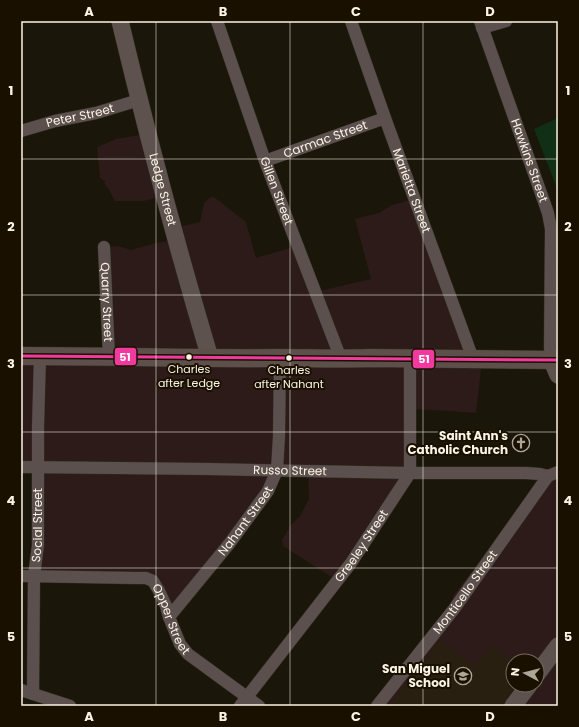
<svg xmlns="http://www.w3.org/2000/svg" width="579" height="727" viewBox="0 0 579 727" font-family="Poppins,sans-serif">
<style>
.commercial{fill:#2c1b19;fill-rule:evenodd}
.education{fill:#281f10}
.green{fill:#112f14}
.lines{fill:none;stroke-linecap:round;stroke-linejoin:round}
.street-casing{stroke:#343026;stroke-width:13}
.secondary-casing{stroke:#343026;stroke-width:18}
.primary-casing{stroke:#343026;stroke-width:19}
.street{stroke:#5c504e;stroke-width:12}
.secondary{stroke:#5e524f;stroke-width:17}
.primary{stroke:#5d504b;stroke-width:18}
.bus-1-casing{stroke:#1a1000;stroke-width:6}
.bus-1{stroke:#f13a9d;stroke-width:3}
.grid{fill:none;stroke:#fbf4e5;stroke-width:1;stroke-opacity:0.55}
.bus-dot{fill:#fbf4e5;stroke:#1a1000;stroke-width:1.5}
.labels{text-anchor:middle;stroke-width:4;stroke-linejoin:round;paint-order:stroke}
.bus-label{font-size:11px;fill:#fbf4e5;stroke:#1a1000}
.street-label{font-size:12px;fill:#fbf4e5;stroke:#1a1000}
.poi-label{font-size:12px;font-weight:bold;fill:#fbf4e5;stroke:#1a1000;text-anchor:end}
.line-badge{stroke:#1a1000;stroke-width:1.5}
.badge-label{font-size:11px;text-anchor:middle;font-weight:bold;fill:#fff}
.neatline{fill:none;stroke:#fbf4e5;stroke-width:1.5}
.grid-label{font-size:13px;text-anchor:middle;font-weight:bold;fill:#fbf4e5}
</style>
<rect width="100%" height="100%" fill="#1b160a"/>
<path class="commercial" d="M 146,134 L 164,196 L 144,201 L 115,201 L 109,190 L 104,183 L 106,182 L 100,178 L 97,147 L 116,139 Z
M 211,197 L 214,197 L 246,222 L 256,258 L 297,246 L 315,292 L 371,279 L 355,219 L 379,213 L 392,205 L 417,198 L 474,357 L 482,360 L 476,413 L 415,409 L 414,470 L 333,578 L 283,546 L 282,540 L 291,525 L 300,516 L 309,499 L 308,472 L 280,469 L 266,491 L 174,609 L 153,579 L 40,576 L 36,472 L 21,467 L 21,356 L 105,357 L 104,247 L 118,246 L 131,250 L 152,244 L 174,240 L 174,228 L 200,222 L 204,203 Z
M 557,244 L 558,244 L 558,360 L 550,360 L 556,249 Z
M 558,475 L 558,706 L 375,706 L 451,613 L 453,596 L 543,479 ZM 513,661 L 537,661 L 537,685 L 513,685 Z"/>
<path class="education" d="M 440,640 L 475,667 L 491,646 L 513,663 L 513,685 L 519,685 L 503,706 L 390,706 Z"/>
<path class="green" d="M 558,118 L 558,191 L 534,129 Z"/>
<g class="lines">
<defs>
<g id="street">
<path id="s1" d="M 217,21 L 265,161 L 341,359"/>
<path id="s2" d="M 351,21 L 385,118 L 473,359"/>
<path id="s3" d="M 480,21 L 548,213 L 551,229 L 550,348 L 552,361"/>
<path d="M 482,28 L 506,21"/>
<path id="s4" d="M 21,131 L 55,121 L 96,113 L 139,100"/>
<path id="s5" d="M 265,161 L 385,118"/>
<path id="s6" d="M 104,247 L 109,357"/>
<path id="s7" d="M 21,467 L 208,469 L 410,473 L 526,473 L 540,474 L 548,476 L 558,472"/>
<path id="s8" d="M 21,576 L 136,578 L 146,578 L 153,581 L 159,591 L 166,606 L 169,617 L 180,644 L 188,654 L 259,706"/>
<path id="s9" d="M 169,617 L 229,544 L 268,491 L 277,470 L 279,436 L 280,358"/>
<path d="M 21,690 L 70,706"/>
<path id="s10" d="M 33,694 L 34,576 L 38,545 L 38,427 L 40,356"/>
<path id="s11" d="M 240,706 L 351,563 L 410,473 L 410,359"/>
<path id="s12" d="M 377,706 L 454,609 L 548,476"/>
</g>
<g id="secondary">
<path id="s13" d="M 120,21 C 147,134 177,247 210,358"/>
<path d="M 552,361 L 558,375"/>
<path d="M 537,674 L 558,646"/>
<path d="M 513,706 L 529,685"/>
</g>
<path id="primary" d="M 21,356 C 107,356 193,359 279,358 C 310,358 340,359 370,358 L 558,360"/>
</defs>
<use href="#street" class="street-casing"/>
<use href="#secondary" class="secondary-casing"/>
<use href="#primary" class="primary-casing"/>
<use href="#street" class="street"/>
<use href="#secondary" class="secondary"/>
<use href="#primary" class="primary"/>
<defs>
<path id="bus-1" d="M 21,356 L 558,360"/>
</defs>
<use href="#bus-1" class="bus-1-casing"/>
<use href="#bus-1" class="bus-1"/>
</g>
<path class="grid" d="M 156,21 L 156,706M 290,21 L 290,706M 423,21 L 423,706M 21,159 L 558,159M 21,295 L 558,295M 21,432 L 558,432M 21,568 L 558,568"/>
<defs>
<symbol id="church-ring" viewBox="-11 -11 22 22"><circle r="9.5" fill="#1a1000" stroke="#ada698" stroke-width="1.5"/><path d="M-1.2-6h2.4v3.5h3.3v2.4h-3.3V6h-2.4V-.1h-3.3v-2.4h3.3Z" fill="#ada698"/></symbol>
<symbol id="school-ring" viewBox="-11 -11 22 22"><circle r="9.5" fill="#1a1000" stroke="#ada698" stroke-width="1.5"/><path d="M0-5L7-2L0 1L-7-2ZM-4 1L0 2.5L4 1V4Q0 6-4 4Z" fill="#ada698"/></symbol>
</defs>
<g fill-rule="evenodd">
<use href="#church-ring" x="511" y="433" width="20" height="20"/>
<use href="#school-ring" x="453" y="666" width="20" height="20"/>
</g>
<g class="bus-dot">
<circle cx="189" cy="357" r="3.5"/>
<circle cx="289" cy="358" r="3.5"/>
</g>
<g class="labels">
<g class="bus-label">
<text x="189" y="373">Charles<tspan x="189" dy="14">after Ledge</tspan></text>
<text x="289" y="374">Charles<tspan x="289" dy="14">after Nahant</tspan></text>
</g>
<g class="street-label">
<text dy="4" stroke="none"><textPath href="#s4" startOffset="61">Peter Street</textPath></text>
<text dy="4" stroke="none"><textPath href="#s5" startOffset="64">Carmac Street</textPath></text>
<text dy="4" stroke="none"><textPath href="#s3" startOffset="148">Hawkins Street</textPath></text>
<text dy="4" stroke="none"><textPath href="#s13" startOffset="174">Ledge Street</textPath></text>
<text dy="4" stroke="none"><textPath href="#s2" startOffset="180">Marietta Street</textPath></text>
<text dy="4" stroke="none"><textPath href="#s1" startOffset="180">Gillen Street</textPath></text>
<text dy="4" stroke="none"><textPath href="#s6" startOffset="55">Quarry Street</textPath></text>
<text dy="4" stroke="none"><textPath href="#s7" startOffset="269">Russo Street</textPath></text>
<text dy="4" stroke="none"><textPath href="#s9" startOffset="123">Nahant Street</textPath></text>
<text dy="4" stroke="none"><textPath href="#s10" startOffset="169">Social Street</textPath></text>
<text dy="4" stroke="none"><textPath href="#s11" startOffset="201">Greeley Street</textPath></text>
<text dy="4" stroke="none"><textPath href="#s12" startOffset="144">Monticello Street</textPath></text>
<text dy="4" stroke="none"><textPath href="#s8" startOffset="175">Opper Street</textPath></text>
</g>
<g class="poi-label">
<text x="508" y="440">Saint Ann's<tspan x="508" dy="14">Catholic Church</tspan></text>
<text x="450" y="673">San Miguel<tspan x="450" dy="14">School</tspan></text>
</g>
</g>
<g class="line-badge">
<rect x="114" y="347" width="23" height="19" rx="4" fill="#f13a9d"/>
<rect x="412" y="349" width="23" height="20" rx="4" fill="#f13a9d"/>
</g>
<g class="badge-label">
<text x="125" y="361">51</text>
<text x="424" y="363">51</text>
</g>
<rect width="579" height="727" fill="none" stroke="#1a1000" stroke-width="44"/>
<g transform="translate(525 673) rotate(277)"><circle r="19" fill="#1a1000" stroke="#746b5c"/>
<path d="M0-3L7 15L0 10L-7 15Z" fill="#ada698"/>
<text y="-6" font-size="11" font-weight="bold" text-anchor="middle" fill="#fbf4e5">N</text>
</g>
<rect x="22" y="22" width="535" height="683" class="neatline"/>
<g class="grid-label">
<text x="89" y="16">A</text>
<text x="223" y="16">B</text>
<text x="356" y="16">C</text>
<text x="490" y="16">D</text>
<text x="11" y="95">1</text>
<text x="568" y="95">1</text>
<text x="11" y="231">2</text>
<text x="568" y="231">2</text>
<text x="11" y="368">3</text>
<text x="568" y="368">3</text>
<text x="11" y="505">4</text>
<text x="568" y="505">4</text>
<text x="11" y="641">5</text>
<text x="568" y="641">5</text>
<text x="89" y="721">A</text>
<text x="223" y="721">B</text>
<text x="356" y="721">C</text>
<text x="490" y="721">D</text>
</g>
</svg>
